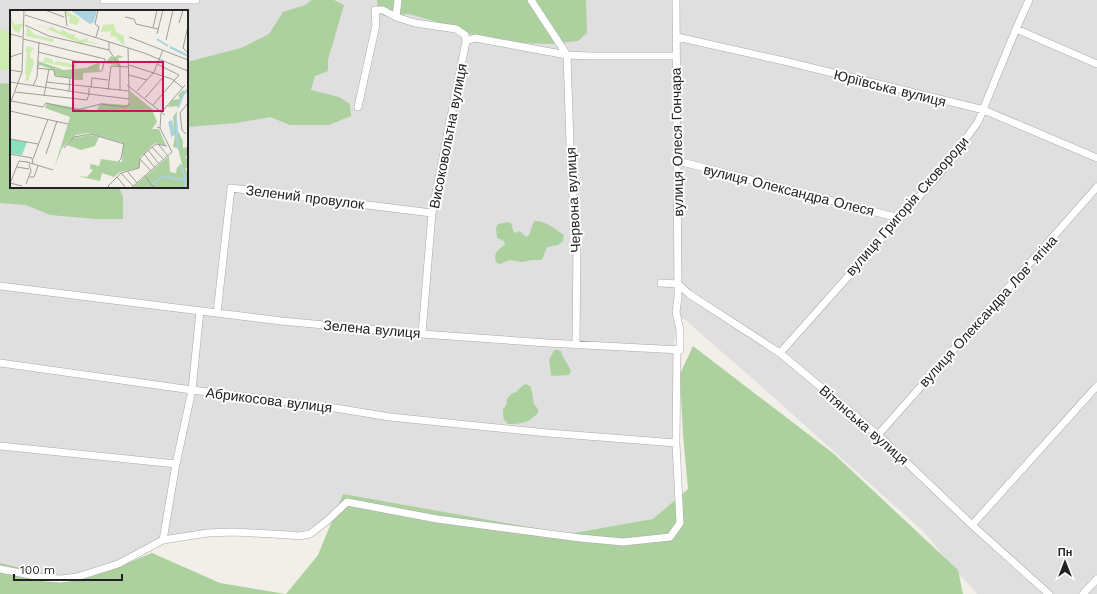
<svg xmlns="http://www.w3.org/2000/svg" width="1097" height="594" viewBox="0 0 1097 594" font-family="'Work Sans',sans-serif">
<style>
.residential{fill:#e0dfdf;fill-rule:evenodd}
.grass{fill:#cdebb0}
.forest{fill:#add19e}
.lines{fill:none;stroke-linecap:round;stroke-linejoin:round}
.minor-casing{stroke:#a9a9a9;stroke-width:8}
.minor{stroke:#fff;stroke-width:7}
.labels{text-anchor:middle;stroke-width:4;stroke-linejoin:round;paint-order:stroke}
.street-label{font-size:14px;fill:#222;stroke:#fff}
.inset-river{fill:none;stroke:#aad3df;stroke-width:2}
.inset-road{fill:none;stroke:#9f9d99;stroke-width:1}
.view{fill:#c2185b;fill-opacity:0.15;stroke:#c2185b;stroke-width:2}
.inset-edge{fill:none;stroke:#222;stroke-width:2}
</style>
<rect width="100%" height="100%" fill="#f2efe9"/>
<path class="residential" d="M 0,0 L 1097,0 L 1097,594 L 977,594 L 972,587 L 957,573 L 925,533 L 761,386 L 683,318 L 673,342 L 677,349 L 680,507 L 623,542 L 347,502 L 310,534 L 234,532 L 164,540 L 118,564 L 77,577 L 0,569 ZM 11,11 L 187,11 L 187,187 L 11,187 Z"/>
<path class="grass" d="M 0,29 L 11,32 L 11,70 L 0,70 Z"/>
<path class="forest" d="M 312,0 L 334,0 L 344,5 L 328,60 L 328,71 L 315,76 L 311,90 L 339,97 L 350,104 L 351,116 L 329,125 L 290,125 L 270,117 L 237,123 L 187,127 L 187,62 L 241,48 L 269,34 L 283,12 L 305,5 Z
M 377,0 L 586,0 L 587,33 L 578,41 L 551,44 L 521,43 L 463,33 L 457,28 L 409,14 L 384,16 L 378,13 Z
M 1,83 L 11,84 L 11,187 L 119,187 L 123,197 L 123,219 L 95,219 L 50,215 L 26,205 L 0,203 L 0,84 Z
M 534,221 C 545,220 555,229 564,235 L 563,241 L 558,245 L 547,247 L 542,260 L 532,260 L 522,262 L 510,260 L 500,264 L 497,263 C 492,254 498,249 505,245 L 504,241 L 497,238 L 496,228 L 498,224 L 507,222 L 511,223 L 514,233 L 520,231 L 526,237 L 529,235 Z
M 693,346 L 834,454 L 958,570 L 963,594 L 0,594 L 0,563 L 43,573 L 77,577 L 108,571 L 152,553 L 220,583 L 286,594 L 318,555 L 343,494 L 568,534 L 653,519 L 688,489 L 683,435 L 680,374 Z
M 554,350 L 558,350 L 561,351 C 563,359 568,363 571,371 L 569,375 L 553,376 L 551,375 L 549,360 Z
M 526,384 L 531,387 L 534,404 L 538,409 L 538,413 C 528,423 522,424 508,424 L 504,420 L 503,415 L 503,409 L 506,406 L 507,399 L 511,394 L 516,392 L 522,386 Z"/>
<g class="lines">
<defs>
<path id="minor" d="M 104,0 L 196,0
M 531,0 L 567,55
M 396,17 L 415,23 L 456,29 L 465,35 L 466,41
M 1016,29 L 1097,64
M 677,37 L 784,61 L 984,110 L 1097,158
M 567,55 L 571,172 L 577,244 L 576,345
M 358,107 L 376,25 L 375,10 L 383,10 L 396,17 L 398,0
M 678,161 L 899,218
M 661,283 L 678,284 L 689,294 L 780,353 L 878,435 L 972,525 L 1049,594
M 0,286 L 281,321 L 422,334 L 547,343 L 680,350 L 680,330 L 676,312 L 678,297 L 676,0
M 217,313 L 231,188 L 432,213
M 422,334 L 432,213 L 466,41 L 475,38 L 567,55 L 590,56 L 676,56
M 780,353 L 941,172 L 978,122 L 1016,29 L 1029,0
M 0,363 L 192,390 L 200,311
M 878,435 L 1097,187
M 0,446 L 176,464 L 192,390 L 335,408 L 390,417 L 548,433 L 676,443
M 972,525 L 1097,386
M 163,540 L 176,464
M 0,569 L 45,578 L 61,579 L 77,577 L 118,564 L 163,540 L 208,533 L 234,532 L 289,535 L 299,536 L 310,534 L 328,520 L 347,502 L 437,519 L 580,538 L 623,542 L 670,537 L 680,523 L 676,443 L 677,349
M 1083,594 L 1097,579"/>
</defs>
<use href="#minor" class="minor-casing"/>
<use href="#minor" class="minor"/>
</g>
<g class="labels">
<g class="street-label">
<text transform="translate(890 88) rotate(14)" y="5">Юріївська вулиця</text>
<text transform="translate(448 136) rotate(-79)" y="5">Високовольтна вулиця</text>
<text transform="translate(677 142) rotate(-91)" y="5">вулиця Олеся Гончара</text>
<text transform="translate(789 190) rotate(14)" y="5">вулиця Олександра Олеся</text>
<text transform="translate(305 197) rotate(7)" y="5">Зелений провулок</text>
<text transform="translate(573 200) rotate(-93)" y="5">Червона вулиця</text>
<text transform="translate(907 206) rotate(-49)" y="5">вулиця Григорія Сковороди</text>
<text transform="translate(988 311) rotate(-48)" y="5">вулиця Олександра Ловʼягіна</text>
<text transform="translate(372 329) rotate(5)" y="5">Зелена вулиця</text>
<text transform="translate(269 400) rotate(7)" y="5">Абрикосова вулиця</text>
<text transform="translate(864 425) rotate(41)" y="5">Вітянська вулиця</text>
</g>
</g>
<g transform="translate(10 10)">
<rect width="178" height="178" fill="#f2efe9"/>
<path d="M 55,0 L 70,9 L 67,15 L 59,13 L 60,6 L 55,7 ZM 0,7 L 5,15 L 14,13 L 9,23 L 4,21 ZM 23,13 L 39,19 L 41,16 L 50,22 L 52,19 L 59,24 L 65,24 L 64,26 L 70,30 L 78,28 L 77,31 L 92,35 L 75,32 L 72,34 ZM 104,14 L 106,22 L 114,26 L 114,36 L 105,26 L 100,27 L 101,21 L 91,22 L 93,15 ZM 17,17 L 25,25 L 44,29 L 43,32 L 16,26 ZM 17,36 L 24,38 L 20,43 L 20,48 L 23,49 L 24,53 L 18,71 L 15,71 L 17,65 L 15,64 L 17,42 L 15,42 ZM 35,47 L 43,50 L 43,54 L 47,51 L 67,55 L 66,58 L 41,54 L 33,52 Z" fill="#cdebb0"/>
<path d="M 108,45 L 114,47 L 108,48 L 111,56 L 95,53 L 101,46 L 104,48 ZM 28,51 L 54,60 L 76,58 L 90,52 L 89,59 L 92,62 L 73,63 L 73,70 L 67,70 L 44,65 L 44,60 L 30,55 L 28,57 ZM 173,80 L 175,82 L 169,96 L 158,97 L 162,90 L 170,89 L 168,85 ZM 120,81 L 142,99 L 147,112 L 142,119 L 149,119 L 156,136 L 145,133 L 130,147 L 129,158 L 110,162 L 104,167 L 80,159 L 80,156 L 81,154 L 89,156 L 91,149 L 112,152 L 113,133 L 79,123 L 66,125 L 52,138 L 44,159 L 60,107 L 35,98 L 37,93 L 86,101 L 91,93 L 117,95 L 120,92 ZM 167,101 L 166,117 L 173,131 L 173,138 L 178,137 L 178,144 L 175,148 L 178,148 L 178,157 L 175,159 L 178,163 L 178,178 L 122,178 L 159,146 L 160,162 L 166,163 L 167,157 L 172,155 L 168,138 L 163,137 L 165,125 L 163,107 ZM 80,125 L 89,127 L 85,136 L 71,140 L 57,135 L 63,128 ZM 83,160 L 92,163 L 90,171 L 67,166 L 77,167 Z" fill="#add19e"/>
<path d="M 0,129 L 17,132 L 12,145 L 0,143 Z" fill="#88e0be"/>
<path d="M 60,0 L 87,0 L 84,12 L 80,14 ZM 162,110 L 166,125 L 162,126 L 162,130 L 158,112 Z" fill="#aad3df"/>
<path class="inset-river" d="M 147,29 L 158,36M 160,37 L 178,46M 168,98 L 173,85 L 178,79M 166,107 L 168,139M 170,154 L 175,166 L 175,178M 154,166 L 171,170 L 176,168M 142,174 L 153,166"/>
<path class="inset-road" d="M 35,0 L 54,7M 55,0 L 57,16M 15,5 L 134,43 L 178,61M 115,7 L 124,9 L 126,14 L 148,19M 169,13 L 173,0M 15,15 L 39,26 L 99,40M 178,16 L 173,38 L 178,43M 143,18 L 147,0M 0,24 L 12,27M 147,24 L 153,0M 86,27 L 89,17 L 85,14 L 88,0M 119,27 L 178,50M 13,29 L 95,49 L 92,61M 156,30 L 163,0M 99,31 L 99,40 L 110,57M 28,42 L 65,51 L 79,52M 0,47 L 12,43M 119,55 L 162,69 L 173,78M 110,57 L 110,81M 27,58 L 44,60 L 45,66 L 60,68 L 59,82M 0,60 L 12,62M 119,65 L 137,70M 0,72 L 79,84 L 79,78M 36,72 L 119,81 L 118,38M 117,75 L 155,105M 23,76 L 27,67 L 29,32M 81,78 L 82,68 L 98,70M 98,80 L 101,56 L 119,57M 127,81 L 144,62 L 153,40M 5,82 L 77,90 L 79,84 L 119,89M 34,86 L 39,59M 135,88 L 154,66M 1,91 L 33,97 L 36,93 L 67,100 L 91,94 L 114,97 L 119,95 L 119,81M 0,94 L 12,62 L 14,0M 143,95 L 169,65 L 147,54M 0,101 L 58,114M 151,103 L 175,75M 150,118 L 151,103M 176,124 L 172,120 L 170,103 L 178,93M 0,129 L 28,134M 148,134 L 158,146M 142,137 L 154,150M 54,138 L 64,127 L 81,124 L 114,134 L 111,149 L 108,152M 138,140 L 149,154M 0,144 L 22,148 L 23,154M 36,144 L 47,111M 134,144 L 130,149 L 141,161M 23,149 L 38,109M 20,153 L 17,152 L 43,160M 7,157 L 19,159M 145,158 L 134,144 L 146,134 L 157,136M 118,162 L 127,173M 111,163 L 123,176M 135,166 L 144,178M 19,167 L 24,167 L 28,156M 107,167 L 116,178M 1,171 L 9,151 L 17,152M 0,173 L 12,176M 16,174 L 21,161 L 19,154M 100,178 L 98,176 L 111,163 L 129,158 L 130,149M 121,178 L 162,142 L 150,118 L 147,117"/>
<path class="view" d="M 63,52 L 153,52 L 153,101 L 63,101 Z"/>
<rect width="178" height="178" class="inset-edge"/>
</g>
<g transform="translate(1065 562)" stroke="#ffffff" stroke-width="3" paint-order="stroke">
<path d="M0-3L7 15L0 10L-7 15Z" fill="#222222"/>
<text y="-6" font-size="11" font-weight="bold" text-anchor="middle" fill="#222222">Пн</text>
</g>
<path d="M14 574v6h108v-6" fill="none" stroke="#222222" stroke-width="2"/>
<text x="20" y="574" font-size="12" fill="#222222" stroke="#ffffff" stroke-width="3" paint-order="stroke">100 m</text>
</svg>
